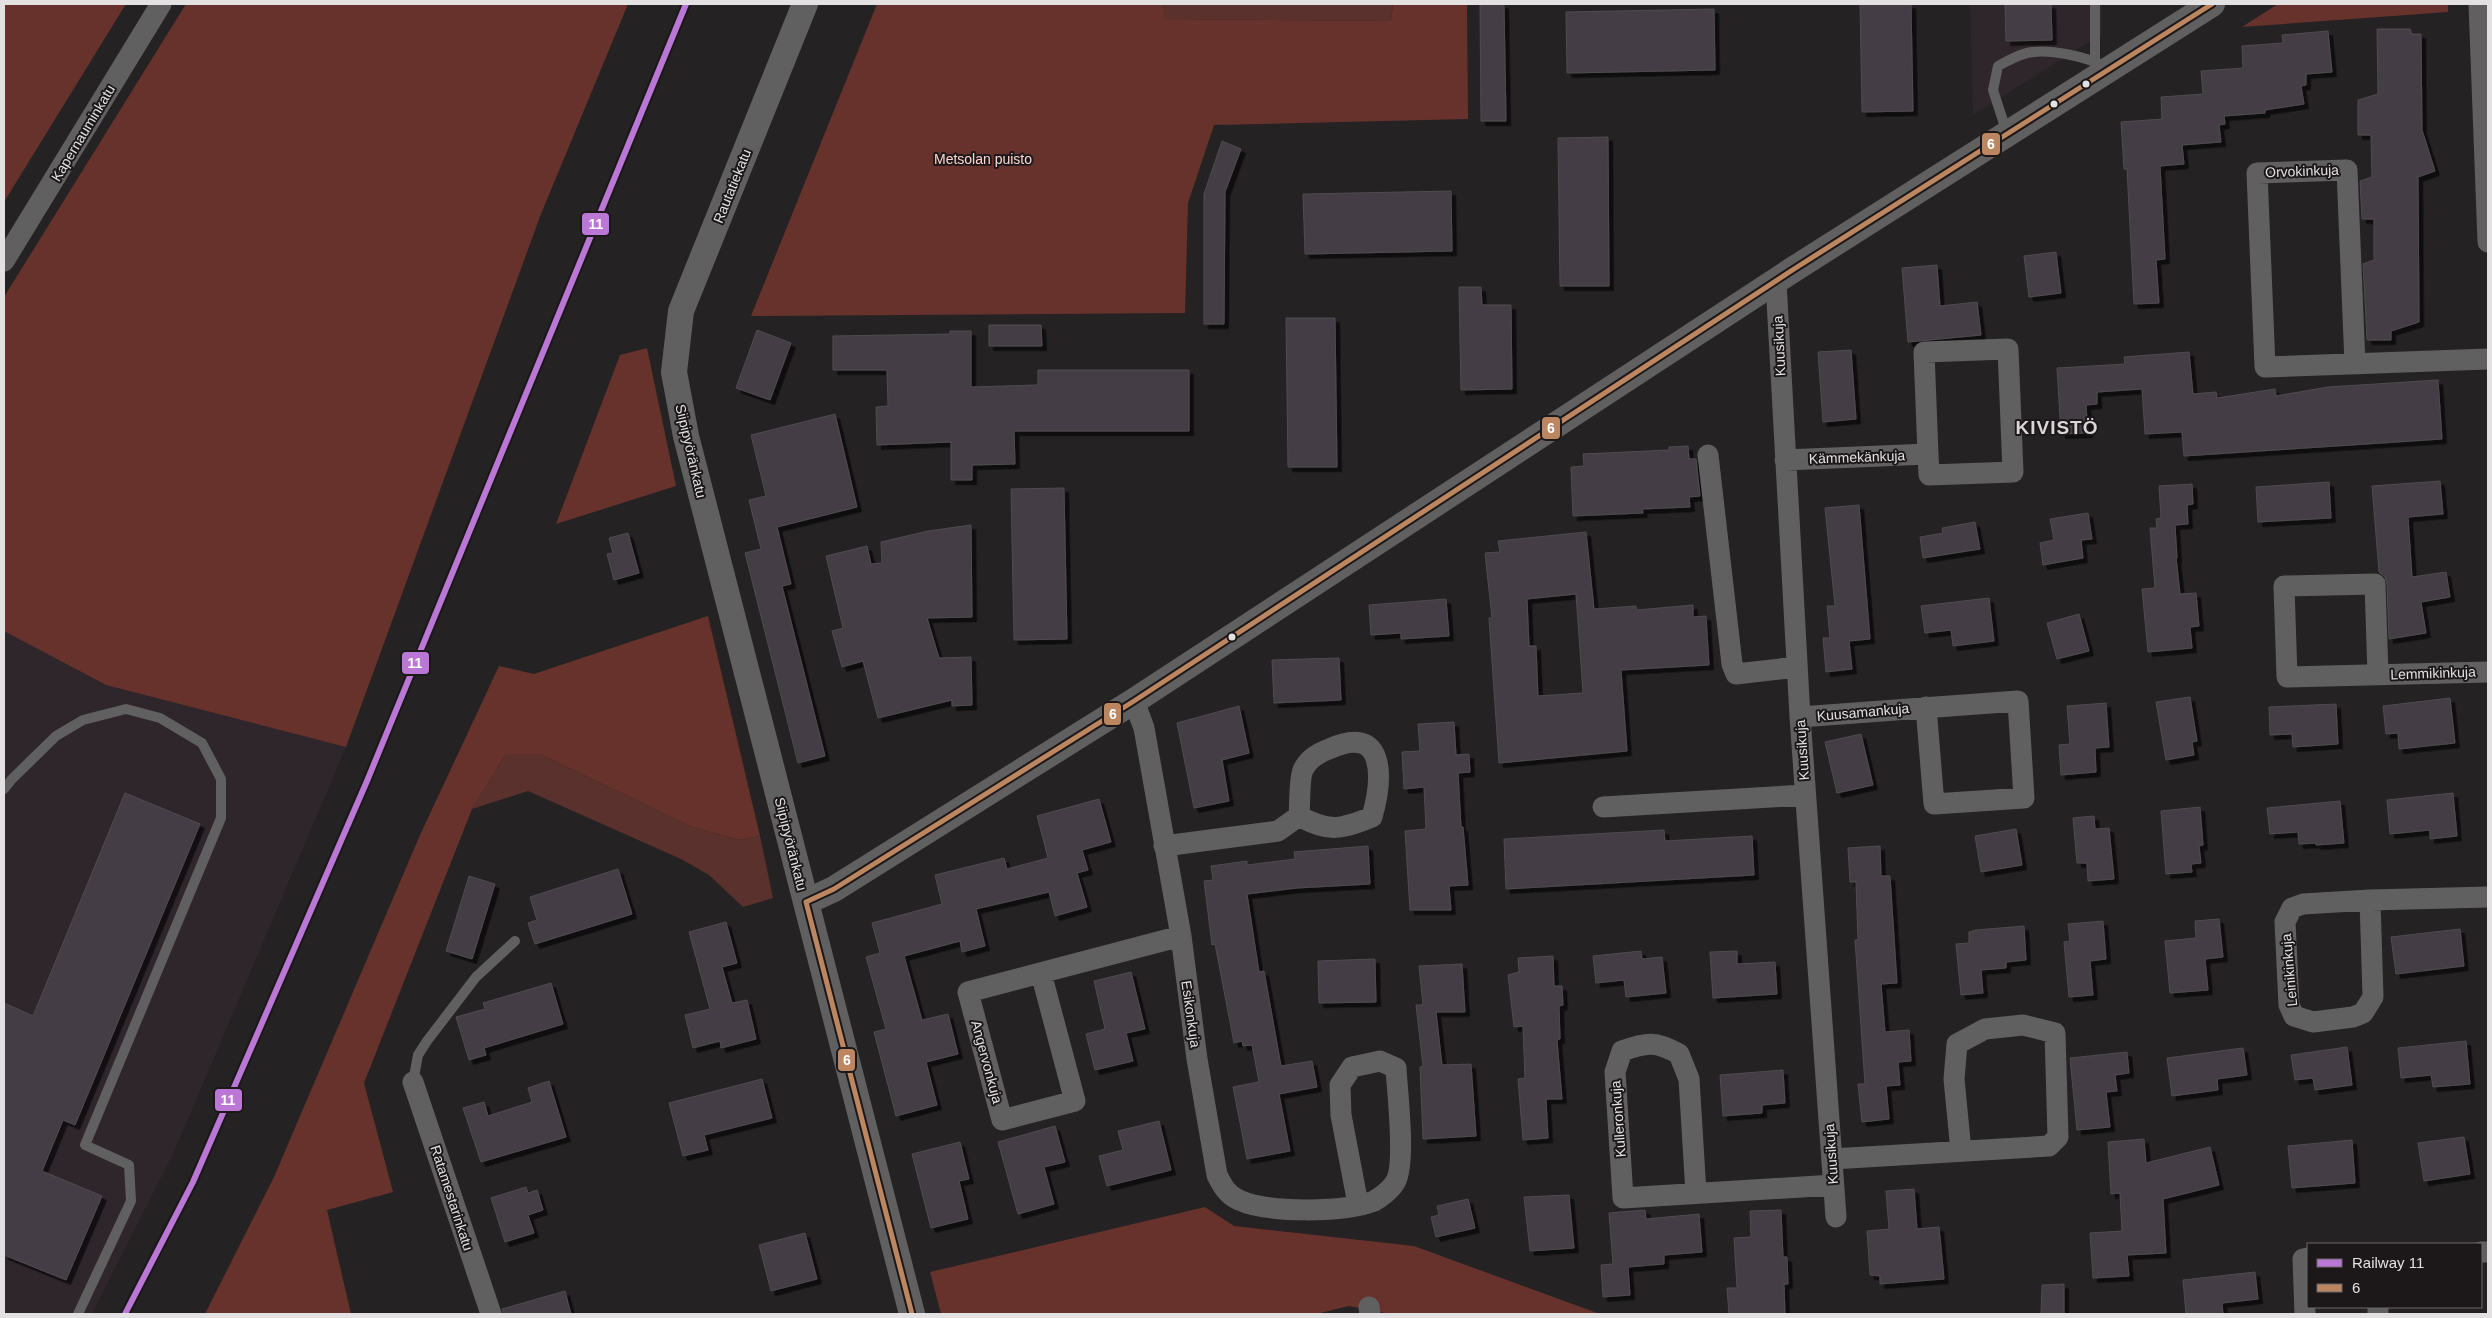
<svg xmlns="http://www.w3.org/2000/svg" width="2492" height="1318" viewBox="0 0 2492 1318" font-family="Arial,sans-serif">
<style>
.built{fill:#2f262b}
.green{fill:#5a312c}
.forest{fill:#67322c}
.building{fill:#443c44;stroke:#4e4c4e;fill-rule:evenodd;filter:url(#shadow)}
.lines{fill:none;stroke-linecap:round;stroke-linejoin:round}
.service{stroke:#616060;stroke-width:10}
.minor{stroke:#616060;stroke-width:21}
.tertiary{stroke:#616060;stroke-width:26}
.bus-1-casing{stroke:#1c181a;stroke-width:9}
.bus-1{stroke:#bb8660;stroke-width:5}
.rail-1-casing{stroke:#1c181a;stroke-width:10}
.rail-1{stroke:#ba77d6;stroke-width:6}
.bus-dot{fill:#e3e1e2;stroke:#1c181a;stroke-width:2}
.labels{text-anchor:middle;stroke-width:4;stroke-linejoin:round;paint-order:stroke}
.street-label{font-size:14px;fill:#e3e1e2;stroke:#1c181a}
.park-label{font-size:14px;fill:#fed5ce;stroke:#1c181a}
.district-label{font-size:19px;font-weight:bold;letter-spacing:1px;fill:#dad5d7;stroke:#1c181a}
.line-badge{stroke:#1c181a;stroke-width:2}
.badge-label{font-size:14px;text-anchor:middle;font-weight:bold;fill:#fff}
</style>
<defs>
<filter id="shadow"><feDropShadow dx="4.5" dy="4.5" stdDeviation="0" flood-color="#0009"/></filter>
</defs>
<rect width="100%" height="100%" fill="#242223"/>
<path class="built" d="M 1970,4 L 2102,4 L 2102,34 L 1973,115 Z
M 4,631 L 106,685 L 346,747 L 174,1152 L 92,1314 L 4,1314 Z"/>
<path class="green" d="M 1163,4 L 1393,4 L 1391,21 L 1166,19 Z
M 506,754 L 540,754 L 692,827 L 739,840 L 760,836 L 773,898 L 743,907 L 709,875 L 681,859 L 528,791 L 472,809 Z"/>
<path class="forest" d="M 4,4 L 126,4 L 4,202 Z
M 186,4 L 628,4 L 541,214 L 346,747 L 106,685 L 4,631 L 4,297 Z
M 877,4 L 1163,4 L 1166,19 L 1391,21 L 1393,4 L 1467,4 L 1468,119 L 1214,125 L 1188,203 L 1185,313 L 751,316 Z
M 2278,4 L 2448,4 L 2448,12 L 2242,27 Z
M 647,348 L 676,486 L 556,524 L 620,355 Z
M 708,616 L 760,836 L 739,840 L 692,827 L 540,754 L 506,754 L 472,809 L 364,1083 L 393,1192 L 327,1210 L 351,1314 L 205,1314 L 274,1177 L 420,835 L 499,666 L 534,674 Z
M 1205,1207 L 1234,1226 L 1414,1246 L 1600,1314 L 1391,1314 L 1349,1306 L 1316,1314 L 941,1314 L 930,1272 Z"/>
<path class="building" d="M 1480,4 L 1504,4 L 1506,121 L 1481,121 Z
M 1860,4 L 1911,4 L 1913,111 L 1862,112 Z
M 2005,4 L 2051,4 L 2052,40 L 2006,41 Z
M 1714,9 L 1715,70 L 1567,73 L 1566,12 Z
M 2377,29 L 2410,29 L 2412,34 L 2421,34 L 2422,130 L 2435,171 L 2418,177 L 2419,322 L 2391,331 L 2391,340 L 2367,340 L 2363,264 L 2374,260 L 2374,219 L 2362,219 L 2360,181 L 2372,177 L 2371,135 L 2358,135 L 2358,100 L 2378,94 Z
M 2328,31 L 2332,72 L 2306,74 L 2306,85 L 2301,86 L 2304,104 L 2265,110 L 2265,113 L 2224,116 L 2225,124 L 2219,125 L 2221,142 L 2182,145 L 2184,164 L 2160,166 L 2165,259 L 2156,260 L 2159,303 L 2134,304 L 2127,169 L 2124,169 L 2121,122 L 2162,119 L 2161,97 L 2203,94 L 2201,71 L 2243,68 L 2242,46 L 2283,43 L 2282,35 Z
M 1608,137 L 1609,286 L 1560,286 L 1558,138 Z
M 1222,141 L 1241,149 L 1225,192 L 1224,324 L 1204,324 L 1204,194 Z
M 1451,191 L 1452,251 L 1305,254 L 1303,194 Z
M 2056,252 L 2061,293 L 2029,297 L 2024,256 Z
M 1937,265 L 1940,306 L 1977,302 L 1981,335 L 1908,342 L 1902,268 Z
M 1459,287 L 1481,287 L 1482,305 L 1511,305 L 1512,389 L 1461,390 Z
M 1286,318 L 1335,318 L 1337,467 L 1288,467 Z
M 989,325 L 1041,325 L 1042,346 L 989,346 Z
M 757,330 L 791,343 L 770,400 L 736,388 Z
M 950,331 L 971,331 L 971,387 L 1038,385 L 1038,370 L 1189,370 L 1189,431 L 1014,431 L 1015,464 L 972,465 L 972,480 L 951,480 L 951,442 L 877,445 L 876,407 L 888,406 L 887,370 L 833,370 L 833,336 L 950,334 Z
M 1851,350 L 1856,419 L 1823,422 L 1818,352 Z
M 2189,352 L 2193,394 L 2216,392 L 2217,398 L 2275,389 L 2276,396 L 2328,387 L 2438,380 L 2442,439 L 2184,456 L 2182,432 L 2145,434 L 2142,389 L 2097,392 L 2097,404 L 2086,405 L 2088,433 L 2061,434 L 2057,368 L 2125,364 L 2124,357 Z
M 835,414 L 857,507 L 777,527 L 791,584 L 782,586 L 825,756 L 798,763 L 745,553 L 761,549 L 749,500 L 766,496 L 751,435 Z
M 1688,446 L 1689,459 L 1696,459 L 1700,496 L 1689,497 L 1690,507 L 1642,509 L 1643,513 L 1573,516 L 1571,467 L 1584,466 L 1583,454 L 1669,450 L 1669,447 Z
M 2440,481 L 2443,514 L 2408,517 L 2412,577 L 2446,572 L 2450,597 L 2421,602 L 2426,633 L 2389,639 L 2387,584 L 2385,577 L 2379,572 L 2372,486 Z
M 2329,482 L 2331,518 L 2258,522 L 2256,487 Z
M 2192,484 L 2193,504 L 2187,505 L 2188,524 L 2175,525 L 2177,558 L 2176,558 L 2180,594 L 2196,593 L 2199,626 L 2190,627 L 2192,648 L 2148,652 L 2142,589 L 2155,588 L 2150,528 L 2157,528 L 2156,519 L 2161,518 L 2159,486 Z
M 1064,488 L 1067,639 L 1014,640 L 1011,489 Z
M 1859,505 L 1870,639 L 1849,641 L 1852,669 L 1826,672 L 1823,638 L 1830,638 L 1827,606 L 1835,606 L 1825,508 Z
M 2088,513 L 2092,539 L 2081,540 L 2083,558 L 2043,565 L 2040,543 L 2054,540 L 2050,519 Z
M 1975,522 L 1980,549 L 1923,558 L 1920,537 L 1943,533 L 1942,528 Z
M 971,525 L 972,617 L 927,618 L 939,658 L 971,657 L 972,705 L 952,706 L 952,700 L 878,718 L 863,661 L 842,667 L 832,631 L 843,628 L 826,556 L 867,546 L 871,564 L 882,563 L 881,542 L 928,531 Z
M 1586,532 L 1594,609 L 1636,606 L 1637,610 L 1693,605 L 1693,617 L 1706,616 L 1709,665 L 1621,670 L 1627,751 L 1499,763 L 1489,618 L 1492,618 L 1485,553 L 1500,552 L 1498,541 ZM 1576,594 L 1583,693 L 1538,696 L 1536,646 L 1529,646 L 1527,599 Z
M 628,533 L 639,573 L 614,580 L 607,554 L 613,553 L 609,538 Z
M 1989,598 L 1994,641 L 1953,646 L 1951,630 L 1925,633 L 1921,606 Z
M 1446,599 L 1449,636 L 1401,639 L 1401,633 L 1371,635 L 1369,605 Z
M 2079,614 L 2089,651 L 2057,659 L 2047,623 Z
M 1339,658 L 1341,700 L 1274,703 L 1272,660 Z
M 2190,697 L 2197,741 L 2192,742 L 2194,755 L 2166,760 L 2156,702 Z
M 2450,698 L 2455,743 L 2399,749 L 2398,733 L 2386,734 L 2383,706 Z
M 2106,703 L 2109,747 L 2095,748 L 2096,772 L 2061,775 L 2059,745 L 2070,744 L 2067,706 Z
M 2336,704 L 2338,744 L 2293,747 L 2292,734 L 2270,735 L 2269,707 Z
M 1239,706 L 1249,753 L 1222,760 L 1229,801 L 1194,808 L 1177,723 Z
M 1454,722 L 1456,755 L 1469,754 L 1470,772 L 1458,773 L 1461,827 L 1463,827 L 1468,885 L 1449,886 L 1451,910 L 1410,910 L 1405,831 L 1426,829 L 1424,787 L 1404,789 L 1402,752 L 1420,751 L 1418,724 Z
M 1861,734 L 1873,785 L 1837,793 L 1825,742 Z
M 125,793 L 200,824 L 75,1125 L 63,1120 L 42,1171 L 102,1196 L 66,1280 L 4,1255 L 4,1003 L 33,1016 Z
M 2453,793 L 2457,836 L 2430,839 L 2430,830 L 2390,834 L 2387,800 Z
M 1099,799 L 1111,842 L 1082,850 L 1088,870 L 1077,873 L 1087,907 L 1055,916 L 1049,892 L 976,909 L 985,946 L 962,952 L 960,941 L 904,956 L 922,1020 L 948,1014 L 958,1054 L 926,1062 L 937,1105 L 896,1116 L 874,1032 L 886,1029 L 866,957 L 880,953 L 872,923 L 942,904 L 935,875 L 1004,858 L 1007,869 L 1048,858 L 1037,816 Z
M 2340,801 L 2344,843 L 2316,845 L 2316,843 L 2299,844 L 2298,832 L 2270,834 L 2267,808 Z
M 2200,807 L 2203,845 L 2199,846 L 2201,863 L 2191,864 L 2192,872 L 2166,874 L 2161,811 Z
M 2094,816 L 2095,829 L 2109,828 L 2114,879 L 2088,881 L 2087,863 L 2077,863 L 2073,818 Z
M 2016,829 L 2022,865 L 1981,872 L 1975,836 Z
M 1664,830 L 1665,841 L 1752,836 L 1754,875 L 1506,889 L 1504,839 Z
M 1368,846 L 1370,884 L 1297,888 L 1247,894 L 1259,972 L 1264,971 L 1281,1066 L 1312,1061 L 1317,1087 L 1279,1094 L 1290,1151 L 1247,1159 L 1233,1087 L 1259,1082 L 1252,1045 L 1243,1046 L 1242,1041 L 1234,1043 L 1215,944 L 1212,945 L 1204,881 L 1213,880 L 1211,866 L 1247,861 L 1247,865 L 1295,859 L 1294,852 Z
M 1880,846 L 1881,876 L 1890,876 L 1897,983 L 1881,984 L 1885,1032 L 1909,1030 L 1911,1061 L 1898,1062 L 1900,1085 L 1886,1086 L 1889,1119 L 1862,1122 L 1858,1084 L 1865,1084 L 1855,940 L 1858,940 L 1856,882 L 1850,882 L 1848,848 Z
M 618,869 L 632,914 L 535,944 L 528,923 L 537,920 L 530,897 Z
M 469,876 L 495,884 L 472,959 L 446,951 Z
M 2219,919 L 2223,957 L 2205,959 L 2208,990 L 2170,993 L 2165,941 L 2196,938 L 2195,921 Z
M 2103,921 L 2106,959 L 2090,961 L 2093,995 L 2069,997 L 2064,942 L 2070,941 L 2068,924 Z
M 726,922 L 737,963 L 722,967 L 732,1003 L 747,1000 L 756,1039 L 721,1048 L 720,1041 L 693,1048 L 685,1015 L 710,1009 L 689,932 Z
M 2024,926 L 2026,960 L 2006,962 L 2006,968 L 1981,970 L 1983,993 L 1961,995 L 1956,944 L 1969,943 L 1969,932 L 1976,930 Z
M 2460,929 L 2464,966 L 2396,974 L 2391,937 Z
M 1641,951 L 1642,959 L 1662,957 L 1666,993 L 1626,997 L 1624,980 L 1596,983 L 1593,956 Z
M 1737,951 L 1737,964 L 1775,962 L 1777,994 L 1713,998 L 1710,952 Z
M 1553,956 L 1554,986 L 1562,986 L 1563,1005 L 1559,1006 L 1560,1039 L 1557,1040 L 1562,1099 L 1546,1099 L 1548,1138 L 1523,1140 L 1518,1079 L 1525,1078 L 1523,1026 L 1514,1027 L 1508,975 L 1519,972 L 1518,958 Z
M 1375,959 L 1376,1002 L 1319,1003 L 1318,961 Z
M 1462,964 L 1465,1012 L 1436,1012 L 1442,1065 L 1471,1064 L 1476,1136 L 1423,1139 L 1420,1067 L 1423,1066 L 1416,1005 L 1423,1005 L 1419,966 Z
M 1131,972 L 1145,1029 L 1126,1033 L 1133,1061 L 1095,1070 L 1086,1034 L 1105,1029 L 1094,981 Z
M 551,983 L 563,1024 L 484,1048 L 486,1055 L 469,1060 L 456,1017 L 485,1009 L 483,1003 Z
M 2466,1041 L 2470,1084 L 2433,1087 L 2431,1075 L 2401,1078 L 2398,1048 Z
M 2347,1047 L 2352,1085 L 2315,1090 L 2313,1078 L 2295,1080 L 2291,1055 Z
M 2243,1048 L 2247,1075 L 2217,1079 L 2218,1090 L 2172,1096 L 2167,1058 Z
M 2127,1052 L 2129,1073 L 2115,1075 L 2117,1091 L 2106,1092 L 2110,1127 L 2077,1130 L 2070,1058 Z
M 1783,1070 L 1785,1103 L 1762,1105 L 1762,1113 L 1723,1116 L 1720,1075 Z
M 762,1079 L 772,1118 L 704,1135 L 708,1150 L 683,1156 L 669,1103 Z
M 549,1081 L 566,1137 L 481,1162 L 463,1108 L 484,1102 L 488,1116 L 532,1102 L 528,1088 Z
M 1159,1121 L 1171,1170 L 1107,1186 L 1099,1156 L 1123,1150 L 1118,1131 Z
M 1055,1126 L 1065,1162 L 1044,1167 L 1054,1204 L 1018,1214 L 998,1142 Z
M 2464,1137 L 2470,1174 L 2424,1181 L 2418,1143 Z
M 2144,1139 L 2146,1163 L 2210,1147 L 2219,1185 L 2163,1199 L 2166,1253 L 2127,1255 L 2129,1276 L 2093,1278 L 2090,1233 L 2122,1231 L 2120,1193 L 2111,1194 L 2108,1142 Z
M 2352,1140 L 2355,1183 L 2292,1188 L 2288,1146 Z
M 960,1142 L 969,1179 L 959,1181 L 968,1219 L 931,1228 L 912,1154 Z
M 526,1187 L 528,1193 L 537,1190 L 543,1210 L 528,1215 L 534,1233 L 505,1242 L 491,1198 Z
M 1914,1189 L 1917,1229 L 1939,1227 L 1944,1279 L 1880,1284 L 1880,1276 L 1870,1275 L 1867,1231 L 1889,1229 L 1886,1191 Z
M 1569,1195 L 1574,1248 L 1530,1251 L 1524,1197 Z
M 1468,1199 L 1475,1228 L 1436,1237 L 1431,1217 L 1439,1215 L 1437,1206 Z
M 1645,1210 L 1646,1219 L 1699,1214 L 1702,1252 L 1664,1255 L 1664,1264 L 1628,1267 L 1630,1295 L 1603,1297 L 1601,1265 L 1613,1264 L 1609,1213 Z
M 1781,1210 L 1783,1257 L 1787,1257 L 1788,1284 L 1784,1284 L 1785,1314 L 1729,1314 L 1727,1288 L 1737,1288 L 1734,1238 L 1751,1237 L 1750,1211 Z
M 805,1233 L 817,1279 L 771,1291 L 759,1245 Z
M 2255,1272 L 2258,1299 L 2222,1303 L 2223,1314 L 2186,1314 L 2183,1280 Z
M 2064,1284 L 2064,1314 L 2041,1314 L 2042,1285 Z
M 565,1291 L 571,1314 L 503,1314 L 502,1309 Z"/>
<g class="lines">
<path class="service" d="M 2095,4 L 2095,60
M 2007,133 L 1993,90 L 1998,66 C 2007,61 2018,55 2027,53 C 2048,48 2090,57 2107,68
M 4,789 L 12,779 L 56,736 L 83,720 L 126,709 L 160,718 L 202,743 L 221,779 L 221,818 L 85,1145 L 129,1165 L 131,1201 L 78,1314
M 413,1082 L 418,1055 L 427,1041 L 476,977 L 515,941"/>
<path class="minor" d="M 2479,4 L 2488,242
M 4,261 L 161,4
M 1776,282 L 1800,717 L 1836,1217
M 2355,364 L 2347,170 L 2257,173 L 2265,367 L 2488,359
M 1708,455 L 1732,664 L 1736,674 L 1797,667
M 1785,460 L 1928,454 L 1929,475 L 2013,472 L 2008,349 L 1924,352 L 1928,454
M 2378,675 L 2375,584 L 2284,586 L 2287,677 L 2488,672
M 1134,701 L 1144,728 L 1181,936 L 1197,1059 L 1217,1175 C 1222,1185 1227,1195 1239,1200 C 1267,1213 1344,1213 1374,1201 C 1380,1198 1390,1190 1394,1184 C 1407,1169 1397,1090 1396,1068 L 1380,1061 L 1352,1067 L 1340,1085 L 1341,1115 L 1358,1204
M 1800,717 L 2018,701 L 2024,798 L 1934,804 L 1926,707
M 1603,807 L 1805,795
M 1164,846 L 1278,831 L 1299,816 C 1329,833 1342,829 1372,817 C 1383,778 1386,723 1329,749 C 1318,753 1308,759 1303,770 C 1299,779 1300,805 1299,816
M 2370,900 L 2373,997 L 2363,1013 L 2353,1017 L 2313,1022 L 2294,1016 L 2289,1005 L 2285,922 L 2292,908 L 2303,904 L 2370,900 L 2488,897
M 1041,973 L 1075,1101 L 1002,1120 L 968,992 L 1181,936
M 413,1082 L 491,1314
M 1832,1159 L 2049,1146 L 2058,1137 L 2055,1033 L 2023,1025 L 1985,1029 L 1957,1044 L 1954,1079 L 1961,1151
M 1696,1193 L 1689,1079 L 1679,1054 C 1656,1041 1647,1042 1622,1051 L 1615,1072 L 1623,1198 L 1833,1185
M 2481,1252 L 2488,1252
M 1369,1307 L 1370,1314
M 2378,1307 L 2378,1314
M 2305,1314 L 2303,1259 L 2308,1258"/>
<path class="tertiary" d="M 805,4 L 681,311 L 674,372 L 686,436 L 912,1314
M 806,902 L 834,889 L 1134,701 L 1794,269 L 2212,4"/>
<defs>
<path id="bus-1" d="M 912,1314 L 806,902 L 834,889 L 1134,701 L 1794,269 L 2212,4"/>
</defs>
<use href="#bus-1" class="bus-1-casing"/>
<use href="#bus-1" class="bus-1"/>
<defs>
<path id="rail-1" d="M 125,1314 L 193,1182 L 367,781 L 686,4"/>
</defs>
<use href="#rail-1" class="rail-1-casing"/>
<use href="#rail-1" class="rail-1"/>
</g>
<g class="bus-dot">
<circle cx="2086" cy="84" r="4.5"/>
<circle cx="2054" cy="104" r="4.5"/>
<circle cx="1232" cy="637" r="4.5"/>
</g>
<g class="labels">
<g class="street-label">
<text transform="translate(83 133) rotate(-59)" y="5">Kapernauminkatu</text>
<text transform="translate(2302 171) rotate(-2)" y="5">Orvokinkuja</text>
<text transform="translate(732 186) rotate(-68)" y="5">Rautatiekatu</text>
<text transform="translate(1779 346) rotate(-93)" y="5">Kuusikuja</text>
<text transform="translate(691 451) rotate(77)" y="5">Siipipyöränkatu</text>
<text transform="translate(1857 457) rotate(-2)" y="5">Kämmekänkuja</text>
<text transform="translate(2433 673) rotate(-2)" y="5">Lemmikinkuja</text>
<text transform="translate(1863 712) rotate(-5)" y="5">Kuusamankuja</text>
<text transform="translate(1802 750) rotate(-94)" y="5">Kuusikuja</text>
<text transform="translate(791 844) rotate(76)" y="5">Siipipyöränkatu</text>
<text transform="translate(2289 970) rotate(-95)" y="5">Leinikinkuja</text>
<text transform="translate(1191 1014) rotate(82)" y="5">Esikonkuja</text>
<text transform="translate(987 1062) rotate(75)" y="5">Angervonkuja</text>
<text transform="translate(1618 1119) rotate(-94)" y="5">Kulleronkuja</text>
<text transform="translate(1831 1154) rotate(-94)" y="5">Kuusikuja</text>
<text transform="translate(452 1198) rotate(72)" y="5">Ratamestarinkatu</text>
</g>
<g class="park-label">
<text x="983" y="164">Metsolan puisto</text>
</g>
<g class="district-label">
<text x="2057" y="434">KIVISTÖ</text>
</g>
</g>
<g class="line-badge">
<rect x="1981" y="132" width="20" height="24" rx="5" fill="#bb8660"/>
<rect x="581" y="212" width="29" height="24" rx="5" fill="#ba77d6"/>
<rect x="1541" y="416" width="20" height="24" rx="5" fill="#bb8660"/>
<rect x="401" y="651" width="29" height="24" rx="5" fill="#ba77d6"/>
<rect x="1103" y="702" width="19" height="24" rx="5" fill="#bb8660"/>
<rect x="837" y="1048" width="19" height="24" rx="5" fill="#bb8660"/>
<rect x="214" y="1088" width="29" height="24" rx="5" fill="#ba77d6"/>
</g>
<g class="badge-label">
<text x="1991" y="149">6</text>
<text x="596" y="229">11</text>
<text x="1551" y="433">6</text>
<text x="415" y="668">11</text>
<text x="1113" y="719">6</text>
<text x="847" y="1065">6</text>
<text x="228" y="1105">11</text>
</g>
<rect width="2492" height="1318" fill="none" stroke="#e3e1e2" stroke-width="10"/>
<rect x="2307" y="1243" width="175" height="65" fill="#1c181a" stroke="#6c686a"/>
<rect x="2317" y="1259" width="25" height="8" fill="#ba77d6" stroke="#6c686a"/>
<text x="2352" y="1268" font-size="15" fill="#e3e1e2">Railway 11</text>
<rect x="2317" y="1284" width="25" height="8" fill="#bb8660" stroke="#6c686a"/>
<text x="2352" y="1293" font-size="15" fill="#e3e1e2">6</text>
</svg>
